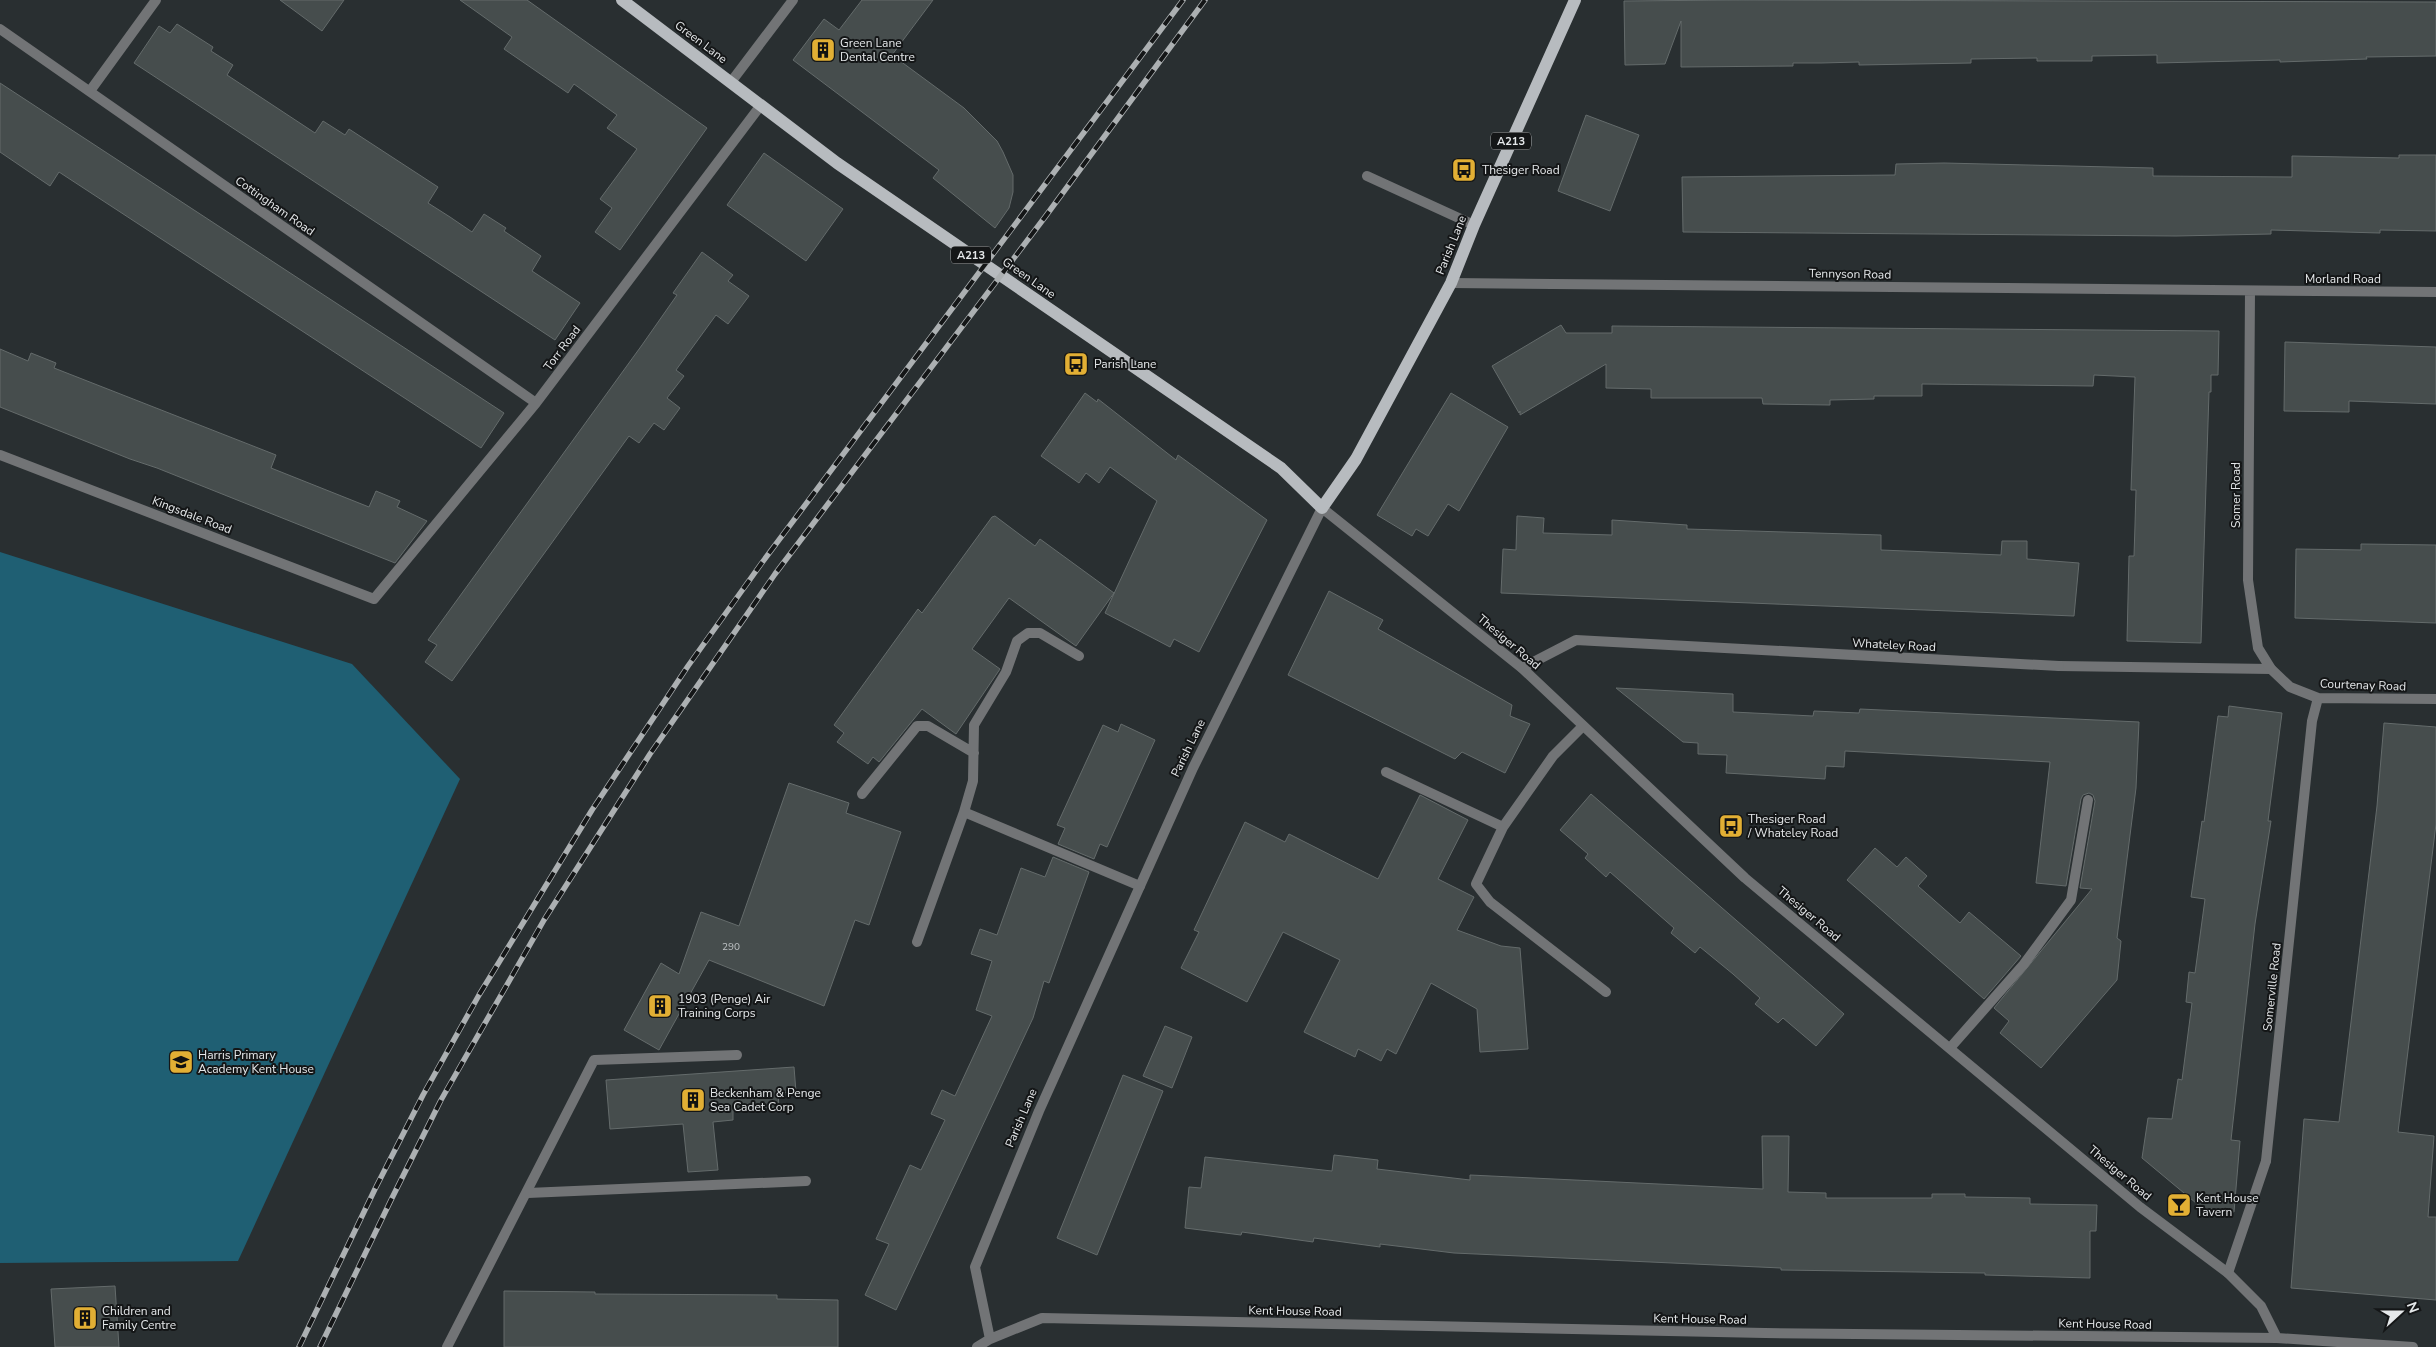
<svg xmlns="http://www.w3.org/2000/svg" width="2436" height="1347" viewBox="0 0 2436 1347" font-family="'Nunito Sans',sans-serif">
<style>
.green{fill:#1f5f73}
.building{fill:#464d4d;stroke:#646b6b}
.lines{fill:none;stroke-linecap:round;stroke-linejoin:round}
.service{stroke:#727476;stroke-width:10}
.pedestrian{stroke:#727476;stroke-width:10}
.minor{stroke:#727476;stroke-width:10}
.tertiary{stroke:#727476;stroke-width:10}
.primary{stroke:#b7bbbf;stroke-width:12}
.rail-casing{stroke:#acb0b2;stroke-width:5.5}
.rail{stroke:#141617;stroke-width:4;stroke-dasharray:11;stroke-linecap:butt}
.labels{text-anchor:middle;stroke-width:4;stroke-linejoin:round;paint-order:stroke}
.number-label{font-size:10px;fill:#bdc1c3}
.shield{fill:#141617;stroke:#a6a9ab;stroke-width:1}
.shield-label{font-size:11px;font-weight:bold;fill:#e5e8ea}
.street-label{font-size:12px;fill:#e5e8ea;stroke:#141617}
.poi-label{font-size:12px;fill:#e5e8ea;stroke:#141617;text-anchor:start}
</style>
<rect width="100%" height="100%" fill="#292f31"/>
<path class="green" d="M 0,552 L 352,664 L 460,779 L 238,1261 L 0,1263 Z"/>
<path class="building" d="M 280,0 L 344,0 L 322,31 Z
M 460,0 L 527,0 L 707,128 L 620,250 L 595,232 L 612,208 L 600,199 L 637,149 L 607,128 L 617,115 L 574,84 L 568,93 L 504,49 L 512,37 Z
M 862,0 L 933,0 L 892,55 L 964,108 L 997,141 L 1003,152 L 1013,175 L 1013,192 L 1009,208 L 995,228 L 933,178 L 939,170 L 793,60 L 824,19 L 839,30 Z
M 1732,0 L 2436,2 L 2436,56 L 2366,57 L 2367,59 L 2280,62 L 2280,60 L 2157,63 L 2157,55 L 2092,56 L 2092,61 L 2037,61 L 2037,58 L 1971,59 L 1971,63 L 1859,65 L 1859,62 L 1821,63 L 1793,63 L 1793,66 L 1681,67 L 1681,21 L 1665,64 L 1625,65 L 1624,1 Z
M 177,24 L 213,47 L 211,51 L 233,65 L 227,75 L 315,133 L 323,121 L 345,135 L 349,129 L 438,187 L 428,203 L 450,217 L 472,232 L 484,214 L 506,228 L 504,231 L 541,256 L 532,271 L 580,303 L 555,340 L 134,63 L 159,26 L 170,33 Z
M 0,83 L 504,413 L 481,448 L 59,172 L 50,186 L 0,152 Z
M 1586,115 L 1639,135 L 1610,211 L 1558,191 Z
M 764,153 L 843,209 L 806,261 L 727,205 Z
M 2399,155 L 2436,155 L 2436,231 L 2380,230 L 2380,233 L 2271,230 L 2271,234 L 2176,236 L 1683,232 L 1682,177 L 1895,175 L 1896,164 L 1944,163 L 2153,168 L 2153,176 L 2292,177 L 2292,156 L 2399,158 Z
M 702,252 L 733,275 L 728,281 L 749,296 L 728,324 L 716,315 L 676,370 L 684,376 L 667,398 L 680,408 L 664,430 L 654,423 L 639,443 L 629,436 L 452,681 L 425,662 L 437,645 L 428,640 L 642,345 L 677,295 L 673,293 Z
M 1561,325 L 1566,333 L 1612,333 L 1612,326 L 2219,331 L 2218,375 L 2211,375 L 2211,392 L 2209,392 L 2201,643 L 2127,641 L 2129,556 L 2134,556 L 2135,525 L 2136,490 L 2131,490 L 2135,377 L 2094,375 L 2093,386 L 1922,384 L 1922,396 L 1874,396 L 1874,399 L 1830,400 L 1830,405 L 1763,404 L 1762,398 L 1651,398 L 1651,389 L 1606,388 L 1606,364 L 1520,415 L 1520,411 L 1519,413 L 1492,366 Z
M 2285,342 L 2436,347 L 2436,404 L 2349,401 L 2349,412 L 2284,411 Z
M 0,349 L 28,361 L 31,353 L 56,363 L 54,368 L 276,455 L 271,468 L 369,507 L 376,491 L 400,501 L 397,507 L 427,521 L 395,563 L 157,468 L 130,459 L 0,407 Z
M 1085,393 L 1097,402 L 1098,399 L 1176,460 L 1178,455 L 1267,520 L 1199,652 L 1174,639 L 1170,647 L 1105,613 L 1157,501 L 1110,467 L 1099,483 L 1086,473 L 1079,483 L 1041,456 Z
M 1451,393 L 1508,427 L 1459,511 L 1448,504 L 1428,536 L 1416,529 L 1412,536 L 1377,515 Z
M 995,516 L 1035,546 L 1040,539 L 1114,593 L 1076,646 L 1009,598 L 972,649 L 1000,669 L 956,734 L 922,709 L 879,762 L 873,757 L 868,764 L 837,742 L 844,733 L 834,725 L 918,609 L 922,613 L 992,517 Z
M 1517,516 L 1544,518 L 1543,533 L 1612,535 L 1612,520 L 1687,525 L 1687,529 L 1881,535 L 1881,550 L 1930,552 L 2001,555 L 2002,541 L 2027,541 L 2027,559 L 2079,563 L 2074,616 L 1501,593 L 1503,549 L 1516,550 Z
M 2361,544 L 2436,545 L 2436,623 L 2295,618 L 2296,549 L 2361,550 Z
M 1329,591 L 1383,620 L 1378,629 L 1512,705 L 1510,716 L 1530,724 L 1505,773 L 1462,752 L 1455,759 L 1288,675 Z
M 1616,688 L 1733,694 L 1733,712 L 1813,716 L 1814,711 L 1859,713 L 1860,709 L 2139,722 L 2136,788 L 2117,938 L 2121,941 L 2117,980 L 2041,1068 L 2000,1033 L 2009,1021 L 1994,1008 L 2092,889 L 2080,888 L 2095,801 L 2093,795 L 2089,793 L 2083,795 L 2081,799 L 2066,886 L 2036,883 L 2050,762 L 1845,751 L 1844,767 L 1826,766 L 1825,779 L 1726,773 L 1727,755 L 1698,754 L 1698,743 L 1683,742 Z
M 2229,706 L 2282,713 L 2268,821 L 2271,821 L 2255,924 L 2231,1140 L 2240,1141 L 2234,1212 L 2202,1208 L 2142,1158 L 2148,1118 L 2172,1119 L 2178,1079 L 2182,1080 L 2192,1003 L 2186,1002 L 2189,972 L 2195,973 L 2205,899 L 2191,897 L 2202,821 L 2204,822 L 2218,716 L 2228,717 Z
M 2384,723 L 2436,727 L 2436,824 L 2398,1132 L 2434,1136 L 2428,1217 L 2436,1217 L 2436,1300 L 2291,1288 L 2304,1119 L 2339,1122 L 2377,806 Z
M 1121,724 L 1155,740 L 1107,847 L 1100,844 L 1094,859 L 1058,844 L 1065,828 L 1057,825 L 1103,725 L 1118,732 Z
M 789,783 L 849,803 L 846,813 L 901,832 L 869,925 L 855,920 L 824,1006 L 709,960 L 659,1050 L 624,1030 L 661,963 L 679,974 L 701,912 L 739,926 Z
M 1591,794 L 1844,1014 L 1816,1046 L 1783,1018 L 1778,1023 L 1755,1004 L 1760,998 L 1733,974 L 1700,947 L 1695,953 L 1671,933 L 1674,928 L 1610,872 L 1606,877 L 1585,858 L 1588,854 L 1560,830 Z
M 1420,795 L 1468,820 L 1438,879 L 1474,897 L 1457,930 L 1501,946 L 1520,948 L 1528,1049 L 1480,1052 L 1477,1009 L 1431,983 L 1396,1054 L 1387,1049 L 1381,1061 L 1358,1049 L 1355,1057 L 1304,1032 L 1340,960 L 1283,932 L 1247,1002 L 1181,968 L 1199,932 L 1194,930 L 1245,822 L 1285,842 L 1289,834 L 1378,879 Z
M 1875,848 L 1897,867 L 1906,857 L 1927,876 L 1918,886 L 1960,923 L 1969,912 L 2021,956 L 1984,999 L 1847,880 Z
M 1053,857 L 1089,872 L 1049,983 L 1044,981 L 1033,1018 L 896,1310 L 865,1295 L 889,1244 L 876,1239 L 910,1165 L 921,1170 L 945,1120 L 931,1114 L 942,1090 L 955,1096 L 992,1016 L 976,1010 L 992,961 L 971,954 L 980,929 L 997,935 L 1021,868 L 1045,877 Z
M 1165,1026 L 1192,1037 L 1172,1088 L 1143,1076 Z
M 794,1067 L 796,1092 L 778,1093 L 779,1107 L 733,1110 L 733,1120 L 713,1122 L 718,1170 L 688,1172 L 683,1124 L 610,1129 L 606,1080 Z
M 1123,1075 L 1163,1091 L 1097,1255 L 1057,1238 Z
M 1762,1136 L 1789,1136 L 1788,1192 L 1826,1193 L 1826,1198 L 1932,1198 L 1932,1194 L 1965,1194 L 1965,1197 L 2030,1198 L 2030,1204 L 2097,1205 L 2096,1231 L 2090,1231 L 2090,1278 L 1985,1275 L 1985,1273 L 1781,1270 L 1781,1268 L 1454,1253 L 1380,1244 L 1380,1247 L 1314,1238 L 1313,1242 L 1242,1232 L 1241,1235 L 1185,1228 L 1189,1187 L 1201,1188 L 1205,1157 L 1332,1171 L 1334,1155 L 1378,1160 L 1377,1169 L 1470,1180 L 1470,1175 L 1763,1189 Z
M 115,1286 L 119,1347 L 55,1347 L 51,1289 Z
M 504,1291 L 595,1292 L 595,1294 L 777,1295 L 777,1299 L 838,1300 L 838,1347 L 504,1347 Z"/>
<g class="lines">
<path class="service" d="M 90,91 L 156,0
M 1367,176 L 1474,225
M 1079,656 L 1040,633 L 1028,633 L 1017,641 L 1006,672 L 974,725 L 973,781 L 964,812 L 1140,886
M 1583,726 L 1553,756 L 1503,827 L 1476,884 L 1490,902 L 1606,992
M 1386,772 L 1503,827
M 862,794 L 917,726 L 928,726 L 974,753
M 917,942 L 964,812
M 1950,1048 L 2024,964 L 2071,900 L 2088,800
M 528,1193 L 806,1181"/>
<path class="pedestrian" d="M 2059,666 L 2271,669
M 2228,1273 L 2266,1161"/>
<path class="minor" d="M 0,29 L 536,403
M 731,82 L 793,0
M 1451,283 L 2436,292
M 2250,291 L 2248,580 L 2258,648 L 2271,669 L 2290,687 L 2318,698 L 2436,699
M 0,455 L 374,599 L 536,403 L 761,105
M 1522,668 L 1576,640 L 2059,666
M 2266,1161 L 2312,721 L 2318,698
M 447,1347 L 594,1060 L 737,1055"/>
<path class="tertiary" d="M 990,1339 L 975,1267 L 1039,1111 L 1193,768 L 1322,508 L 1522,668 L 1745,878 L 2140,1207 L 2228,1273 L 2261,1306 L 2277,1338
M 977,1347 L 990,1339 L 1042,1318 L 1765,1333 L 2277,1338 L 2413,1347"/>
<path class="primary" d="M 622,0 L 837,163 L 1281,468 L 1322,508 L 1356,459 L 1451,283 L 1474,225 L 1575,0"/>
<defs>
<path id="rail" d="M 299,1347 L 375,1189 L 423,1095 L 479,995 L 592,810 L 688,666 L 761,564 L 1183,0
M 320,1347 L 392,1198 L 441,1100 L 544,920 L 650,754 L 775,574 L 1045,217 L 1205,0"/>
</defs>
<use href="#rail" class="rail-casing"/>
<use href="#rail" class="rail"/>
</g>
<defs>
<symbol id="building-square" viewBox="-11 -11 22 22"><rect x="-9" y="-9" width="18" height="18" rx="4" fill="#e2af34" stroke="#141617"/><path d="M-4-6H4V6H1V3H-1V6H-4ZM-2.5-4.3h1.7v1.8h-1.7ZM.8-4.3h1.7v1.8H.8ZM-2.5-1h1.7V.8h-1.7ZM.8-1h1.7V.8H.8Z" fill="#111"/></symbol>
<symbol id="bus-square" viewBox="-11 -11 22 22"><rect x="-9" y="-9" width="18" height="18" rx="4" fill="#e2af34" stroke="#141617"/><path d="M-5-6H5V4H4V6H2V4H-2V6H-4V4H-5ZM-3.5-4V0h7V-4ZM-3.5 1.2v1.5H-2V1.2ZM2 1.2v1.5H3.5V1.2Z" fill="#111"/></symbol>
<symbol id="school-square" viewBox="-11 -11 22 22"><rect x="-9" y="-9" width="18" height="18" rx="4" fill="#e2af34" stroke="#141617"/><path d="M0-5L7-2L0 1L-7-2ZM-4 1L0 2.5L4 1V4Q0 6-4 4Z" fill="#111"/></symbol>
<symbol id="bar-square" viewBox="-11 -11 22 22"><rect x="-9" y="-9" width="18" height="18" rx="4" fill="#e2af34" stroke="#141617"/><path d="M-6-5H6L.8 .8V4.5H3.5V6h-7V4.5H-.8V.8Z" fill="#111"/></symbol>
</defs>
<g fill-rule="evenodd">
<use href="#building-square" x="809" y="36" width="28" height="28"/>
<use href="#bus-square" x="1450" y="156" width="28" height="28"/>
<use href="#bus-square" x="1062" y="350" width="28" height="28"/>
<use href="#bus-square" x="1717" y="812" width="28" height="28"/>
<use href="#building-square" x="646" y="992" width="28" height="28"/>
<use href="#school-square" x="167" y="1048" width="28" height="28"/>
<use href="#building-square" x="679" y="1086" width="28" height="28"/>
<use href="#bar-square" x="2165" y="1191" width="28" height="28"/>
<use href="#building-square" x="71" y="1304" width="28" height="28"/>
</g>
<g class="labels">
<g class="number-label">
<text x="731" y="950">290</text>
</g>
<g class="shield">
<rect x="1491" y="132.5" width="40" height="17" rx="4"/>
<rect x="951" y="246.5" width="40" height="17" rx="4"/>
</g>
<g class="shield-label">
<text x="1511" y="145">A213</text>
<text x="971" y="259">A213</text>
</g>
<g class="street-label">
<text transform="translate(701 42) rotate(37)" y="4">Green Lane</text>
<text transform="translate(275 206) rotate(35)" y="4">Cottingham Road</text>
<text transform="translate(1451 245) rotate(-68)" y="4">Parish Lane</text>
<text transform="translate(1850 274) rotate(1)" y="4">Tennyson Road</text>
<text transform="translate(1029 278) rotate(35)" y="4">Green Lane</text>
<text x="2343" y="283">Morland Road</text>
<text transform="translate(562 348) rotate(-53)" y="4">Torr Road</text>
<text transform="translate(2236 495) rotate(-90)" y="4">Somer Road</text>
<text transform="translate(192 515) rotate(21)" y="4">Kingsdale Road</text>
<text transform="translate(1509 642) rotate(40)" y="4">Thesiger Road</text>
<text transform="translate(1894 645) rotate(3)" y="4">Whateley Road</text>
<text transform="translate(2363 685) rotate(2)" y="4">Courtenay Road</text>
<text transform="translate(1188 748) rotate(-64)" y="4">Parish Lane</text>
<text transform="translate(1809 914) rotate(40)" y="4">Thesiger Road</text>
<text transform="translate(2272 987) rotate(-84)" y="4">Somerville Road</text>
<text transform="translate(1021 1118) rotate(-67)" y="4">Parish Lane</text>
<text transform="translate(2120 1173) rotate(40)" y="4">Thesiger Road</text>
<text transform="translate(1295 1311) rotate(1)" y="4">Kent House Road</text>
<text transform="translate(1700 1319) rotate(1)" y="4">Kent House Road</text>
<text transform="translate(2105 1324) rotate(1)" y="4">Kent House Road</text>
</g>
<g class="poi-label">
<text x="840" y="47">Green Lane<tspan x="840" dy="14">Dental Centre</tspan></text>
<text x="1482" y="174">Thesiger Road</text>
<text x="1094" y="368">Parish Lane</text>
<text x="1748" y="823">Thesiger Road<tspan x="1748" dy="14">/ Whateley Road</tspan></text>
<text x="678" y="1003">1903 (Penge) Air<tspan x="678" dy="14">Training Corps</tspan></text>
<text x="198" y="1059">Harris Primary<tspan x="198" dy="14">Academy Kent House</tspan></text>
<text x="710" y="1097">Beckenham &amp; Penge<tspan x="710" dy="14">Sea Cadet Corp</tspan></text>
<text x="2196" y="1202">Kent House<tspan x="2196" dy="14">Tavern</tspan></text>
<text x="102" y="1315">Children and<tspan x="102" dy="14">Family Centre</tspan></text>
</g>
</g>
<g transform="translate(2401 1312) rotate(69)" stroke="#141617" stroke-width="4" paint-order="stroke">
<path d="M0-4L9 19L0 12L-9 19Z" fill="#e5e8ea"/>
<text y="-8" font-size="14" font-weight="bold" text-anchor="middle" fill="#e5e8ea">N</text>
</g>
</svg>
